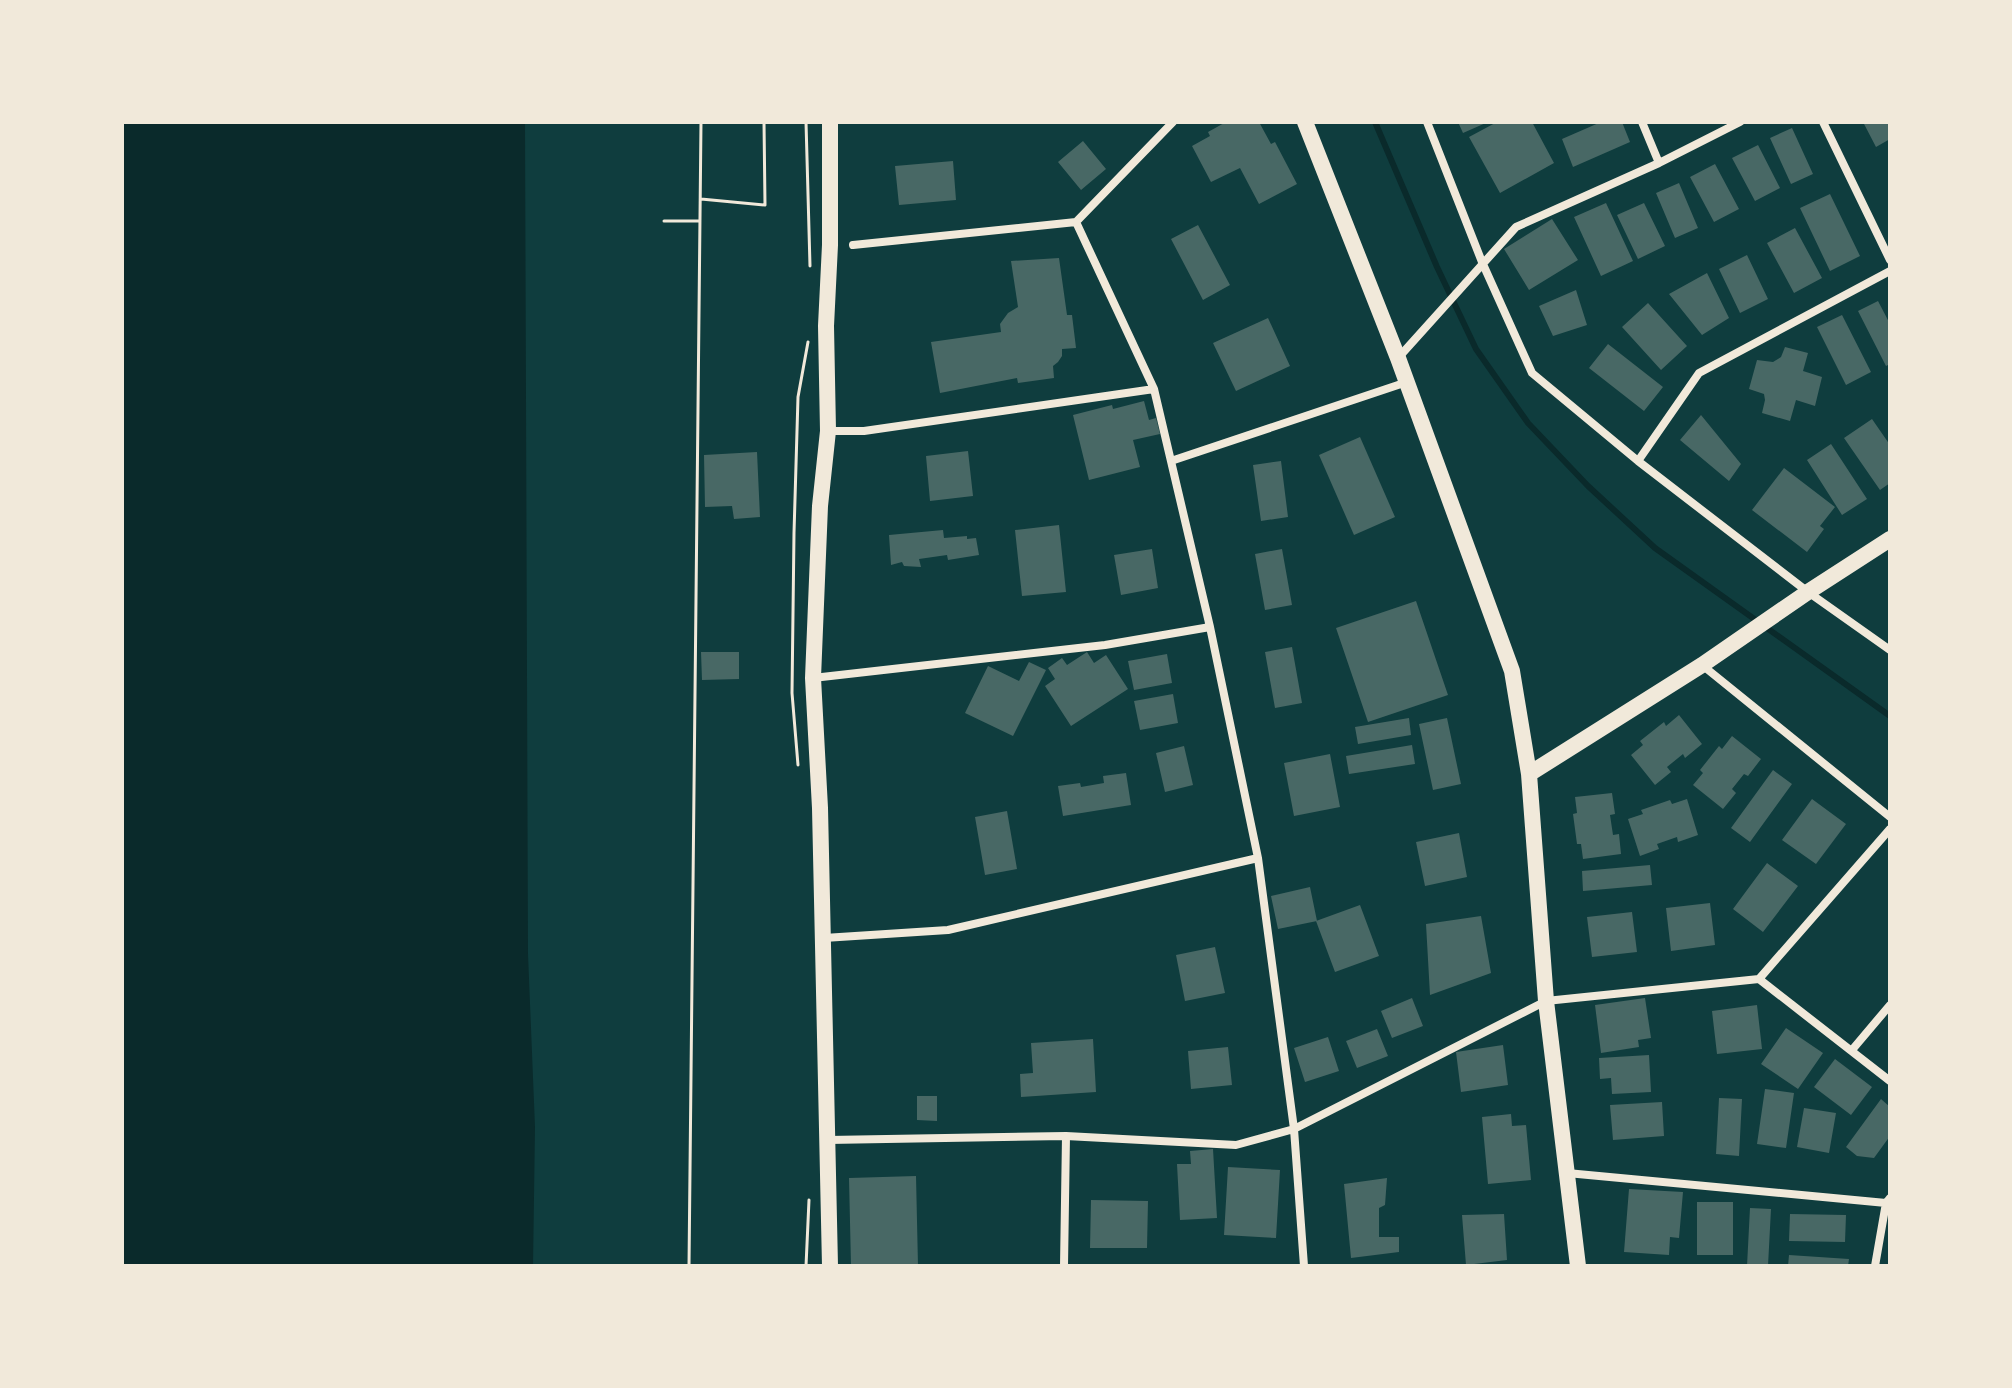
<svg xmlns="http://www.w3.org/2000/svg" width="2012" height="1388" viewBox="0 0 2012 1388" font-family="'Roboto Condensed',sans-serif">
<style>
.water{fill:#0a2a2b}
.lines{fill:none;stroke-linecap:round;stroke-linejoin:round}
.stream{stroke:#0a2a2b;stroke-width:6}
.building{fill:#486865}
.path{stroke:#f1e9da;stroke-width:3}
.minor{stroke:#f1e9da;stroke-width:8}
.secondary{stroke:#f1e9da;stroke-width:16}
</style>
<rect width="100%" height="100%" fill="#0f3d3e"/>
<path class="water" d="M 122,122 L 525,122 L 528,954 L 535,1127 L 533,1266 L 122,1266 Z"/>
<g class="lines">
<path class="stream" d="M 1375,122 L 1437,267 L 1476,349 L 1528,423 L 1588,486 L 1655,548 L 1890,716"/>
</g>
<path class="building" d="M 1226,122 L 1259,122 L 1271,144 L 1275,142 L 1297,184 L 1259,204 L 1240,168 L 1211,182 L 1192,146 L 1210,136 L 1208,132 Z
M 1458,122 L 1488,122 L 1463,133 Z
M 1497,122 L 1532,122 L 1554,163 L 1500,193 L 1469,137 Z
M 1601,122 L 1622,122 L 1630,142 L 1573,167 L 1562,139 Z
M 1863,122 L 1890,122 L 1890,139 L 1876,147 Z
M 1792,128 L 1813,174 L 1791,184 L 1770,138 Z
M 1083,141 L 1106,169 L 1081,190 L 1058,162 Z
M 1758,145 L 1780,188 L 1755,201 L 1732,158 Z
M 953,161 L 956,200 L 899,205 L 895,166 Z
M 1715,164 L 1739,209 L 1714,222 L 1690,177 Z
M 1679,183 L 1698,228 L 1675,238 L 1656,193 Z
M 1830,194 L 1860,256 L 1830,271 L 1800,208 Z
M 1606,203 L 1633,261 L 1601,276 L 1574,217 Z
M 1644,203 L 1665,246 L 1638,259 L 1617,215 Z
M 1552,219 L 1578,260 L 1529,290 L 1504,249 Z
M 1198,225 L 1230,285 L 1203,300 L 1171,239 Z
M 1795,228 L 1822,278 L 1794,293 L 1767,243 Z
M 1747,255 L 1768,299 L 1740,313 L 1719,269 Z
M 1059,258 L 1067,315 L 1072,315 L 1076,348 L 1062,349 L 1062,356 L 1058,362 L 1053,366 L 1054,378 L 1018,383 L 1017,378 L 940,393 L 931,342 L 1001,332 L 1000,324 L 1008,313 L 1018,307 L 1011,261 Z
M 1707,273 L 1729,318 L 1702,335 L 1669,294 Z
M 1576,290 L 1587,325 L 1553,336 L 1539,306 Z
M 1878,301 L 1890,324 L 1890,364 L 1886,366 L 1858,311 Z
M 1648,303 L 1687,346 L 1661,370 L 1622,327 Z
M 1842,315 L 1871,372 L 1846,385 L 1817,327 Z
M 1268,318 L 1290,366 L 1236,391 L 1213,343 Z
M 1608,344 L 1663,387 L 1644,411 L 1589,368 Z
M 1785,347 L 1808,353 L 1803,371 L 1822,377 L 1815,406 L 1796,400 L 1790,421 L 1762,413 L 1765,400 L 1764,394 L 1749,389 L 1757,360 L 1773,362 L 1781,357 Z
M 1144,401 L 1149,420 L 1156,418 L 1160,434 L 1133,440 L 1140,467 L 1089,480 L 1073,415 L 1112,405 L 1113,409 Z
M 1701,415 L 1741,464 L 1729,481 L 1680,440 Z
M 1872,419 L 1890,445 L 1890,483 L 1880,490 L 1844,438 Z
M 1360,437 L 1395,517 L 1354,535 L 1319,455 Z
M 1831,444 L 1867,499 L 1842,515 L 1807,460 Z
M 968,451 L 973,496 L 930,501 L 926,456 Z
M 757,452 L 760,517 L 734,519 L 732,506 L 705,507 L 704,455 Z
M 1281,461 L 1288,517 L 1261,521 L 1253,465 Z
M 1784,468 L 1835,507 L 1820,526 L 1824,529 L 1807,552 L 1752,510 Z
M 1059,525 L 1066,592 L 1022,596 L 1015,530 Z
M 943,530 L 944,538 L 967,536 L 967,539 L 976,538 L 979,555 L 948,560 L 947,555 L 919,559 L 921,567 L 904,566 L 902,562 L 891,565 L 889,535 Z
M 1152,549 L 1158,588 L 1121,595 L 1114,555 Z
M 1282,549 L 1292,605 L 1265,610 L 1255,554 Z
M 1416,601 L 1448,695 L 1368,722 L 1336,628 Z
M 1292,647 L 1302,703 L 1275,708 L 1265,652 Z
M 701,652 L 739,652 L 739,679 L 702,680 Z
M 1087,652 L 1094,663 L 1106,655 L 1128,689 L 1071,726 L 1045,686 L 1055,679 L 1048,668 L 1062,658 L 1067,665 Z
M 1167,654 L 1172,683 L 1134,690 L 1128,661 Z
M 1029,662 L 1046,670 L 1013,736 L 965,713 L 988,666 L 1019,681 Z
M 1173,694 L 1178,723 L 1140,730 L 1134,701 Z
M 1679,715 L 1702,744 L 1685,758 L 1683,754 L 1667,767 L 1671,772 L 1655,785 L 1631,755 L 1643,745 L 1640,741 L 1664,722 L 1666,726 Z
M 1409,718 L 1411,735 L 1358,744 L 1355,727 Z
M 1447,718 L 1461,784 L 1433,790 L 1419,724 Z
M 1732,736 L 1761,759 L 1748,776 L 1744,774 L 1732,789 L 1736,793 L 1723,809 L 1693,785 L 1703,773 L 1700,770 L 1719,746 L 1722,749 Z
M 1412,745 L 1415,764 L 1349,774 L 1346,756 Z
M 1184,746 L 1193,785 L 1165,792 L 1156,753 Z
M 1330,754 L 1340,807 L 1294,816 L 1284,763 Z
M 1773,770 L 1792,784 L 1750,842 L 1731,828 Z
M 1126,773 L 1131,805 L 1063,816 L 1058,786 L 1080,783 L 1081,787 L 1104,783 L 1103,776 Z
M 1612,793 L 1615,814 L 1610,815 L 1613,835 L 1619,834 L 1621,854 L 1583,859 L 1581,844 L 1577,844 L 1573,814 L 1577,813 L 1575,797 Z
M 1687,799 L 1698,835 L 1678,842 L 1677,837 L 1657,844 L 1659,849 L 1640,856 L 1628,819 L 1643,814 L 1641,810 L 1670,800 L 1672,804 Z
M 1812,799 L 1846,824 L 1816,864 L 1782,840 Z
M 1007,811 L 1017,869 L 985,875 L 975,817 Z
M 1459,833 L 1467,877 L 1425,886 L 1416,842 Z
M 1767,863 L 1798,886 L 1763,932 L 1733,909 Z
M 1650,865 L 1652,885 L 1583,891 L 1582,871 Z
M 1310,887 L 1317,921 L 1278,929 L 1271,896 Z
M 1710,903 L 1715,945 L 1671,951 L 1666,908 Z
M 1360,905 L 1379,956 L 1335,972 L 1316,921 Z
M 1632,912 L 1637,952 L 1592,957 L 1587,917 Z
M 1481,916 L 1491,973 L 1430,995 L 1426,924 Z
M 1215,947 L 1225,993 L 1185,1001 L 1176,955 Z
M 1412,998 L 1423,1026 L 1392,1038 L 1381,1011 Z
M 1645,998 L 1651,1038 L 1638,1040 L 1639,1047 L 1601,1053 L 1595,1005 Z
M 1757,1005 L 1762,1049 L 1717,1054 L 1712,1011 Z
M 1786,1028 L 1823,1053 L 1798,1089 L 1761,1064 Z
M 1377,1029 L 1388,1056 L 1357,1068 L 1346,1041 Z
M 1328,1037 L 1339,1071 L 1305,1082 L 1294,1048 Z
M 1093,1039 L 1096,1092 L 1021,1097 L 1020,1074 L 1033,1073 L 1031,1043 Z
M 1503,1045 L 1508,1085 L 1461,1092 L 1456,1052 Z
M 1228,1047 L 1232,1085 L 1191,1089 L 1188,1051 Z
M 1649,1055 L 1651,1092 L 1612,1094 L 1611,1078 L 1600,1079 L 1599,1058 Z
M 1835,1059 L 1872,1087 L 1851,1115 L 1814,1087 Z
M 1765,1089 L 1794,1093 L 1786,1148 L 1757,1144 Z
M 917,1096 L 937,1096 L 937,1121 L 917,1120 Z
M 1719,1098 L 1742,1099 L 1739,1156 L 1716,1154 Z
M 1881,1099 L 1890,1107 L 1890,1136 L 1874,1158 L 1857,1156 L 1846,1147 Z
M 1662,1102 L 1664,1136 L 1613,1140 L 1610,1105 Z
M 1804,1108 L 1836,1113 L 1829,1153 L 1797,1147 Z
M 1511,1114 L 1512,1126 L 1526,1125 L 1531,1180 L 1488,1184 L 1482,1117 Z
M 1213,1149 L 1217,1218 L 1180,1220 L 1177,1164 L 1191,1164 L 1190,1151 Z
M 1228,1167 L 1280,1170 L 1276,1238 L 1224,1235 Z
M 916,1176 L 918,1266 L 851,1266 L 849,1178 Z
M 1387,1178 L 1385,1205 L 1379,1208 L 1379,1237 L 1399,1237 L 1399,1252 L 1351,1258 L 1344,1184 Z
M 1629,1189 L 1683,1192 L 1679,1238 L 1670,1237 L 1669,1255 L 1624,1252 Z
M 1091,1200 L 1148,1201 L 1147,1248 L 1090,1248 Z
M 1697,1202 L 1733,1202 L 1733,1255 L 1697,1255 Z
M 1750,1208 L 1771,1209 L 1768,1266 L 1747,1266 Z
M 1504,1214 L 1507,1260 L 1466,1265 L 1462,1215 Z
M 1790,1214 L 1846,1215 L 1845,1242 L 1789,1241 Z
M 1789,1255 L 1849,1259 L 1848,1266 L 1788,1266 Z"/>
<g class="lines">
<path class="path" d="M 806,122 L 810,266
M 701,199 L 765,205 L 764,122
M 664,221 L 700,221
M 798,765 L 792,693 L 794,533 L 798,397 L 808,342
M 689,1266 L 701,122
M 806,1266 L 809,1200"/>
<path class="minor" d="M 1427,122 L 1482,262 L 1532,373 L 1638,461 L 1808,592 L 1890,650
M 1642,122 L 1659,163
M 1823,122 L 1890,260
M 1076,222 L 1154,389 L 1210,627 L 1258,858 L 1294,1129 L 1304,1266
M 853,245 L 1076,222 L 1173,122
M 1399,357 L 1516,227 L 1659,163 L 1740,122
M 828,431 L 864,431 L 1154,389
M 1171,461 L 1407,382
M 1638,461 L 1699,373 L 1890,271
M 1702,665 L 1890,817
M 813,678 L 1105,645 L 1210,627
M 824,938 L 948,930 L 1258,858
M 1759,979 L 1890,829
M 1852,1050 L 1890,1005
M 828,1140 L 1066,1136 L 1236,1145 L 1294,1129 L 1546,1001 L 1759,979 L 1890,1081
M 1567,1173 L 1886,1203
M 1064,1266 L 1066,1136
M 1875,1266 L 1886,1203 L 1890,1198"/>
<path class="secondary" d="M 1305,122 L 1398,358 L 1512,671 L 1529,774 L 1546,1001 L 1578,1266
M 1529,774 L 1702,665 L 1808,592 L 1890,539
M 830,1266 L 820,808 L 813,678 L 820,506 L 828,431 L 826,326 L 830,245 L 830,122"/>
</g>
<rect width="2012" height="1388" fill="none" stroke="#f1e9da" stroke-width="248"/>
</svg>
